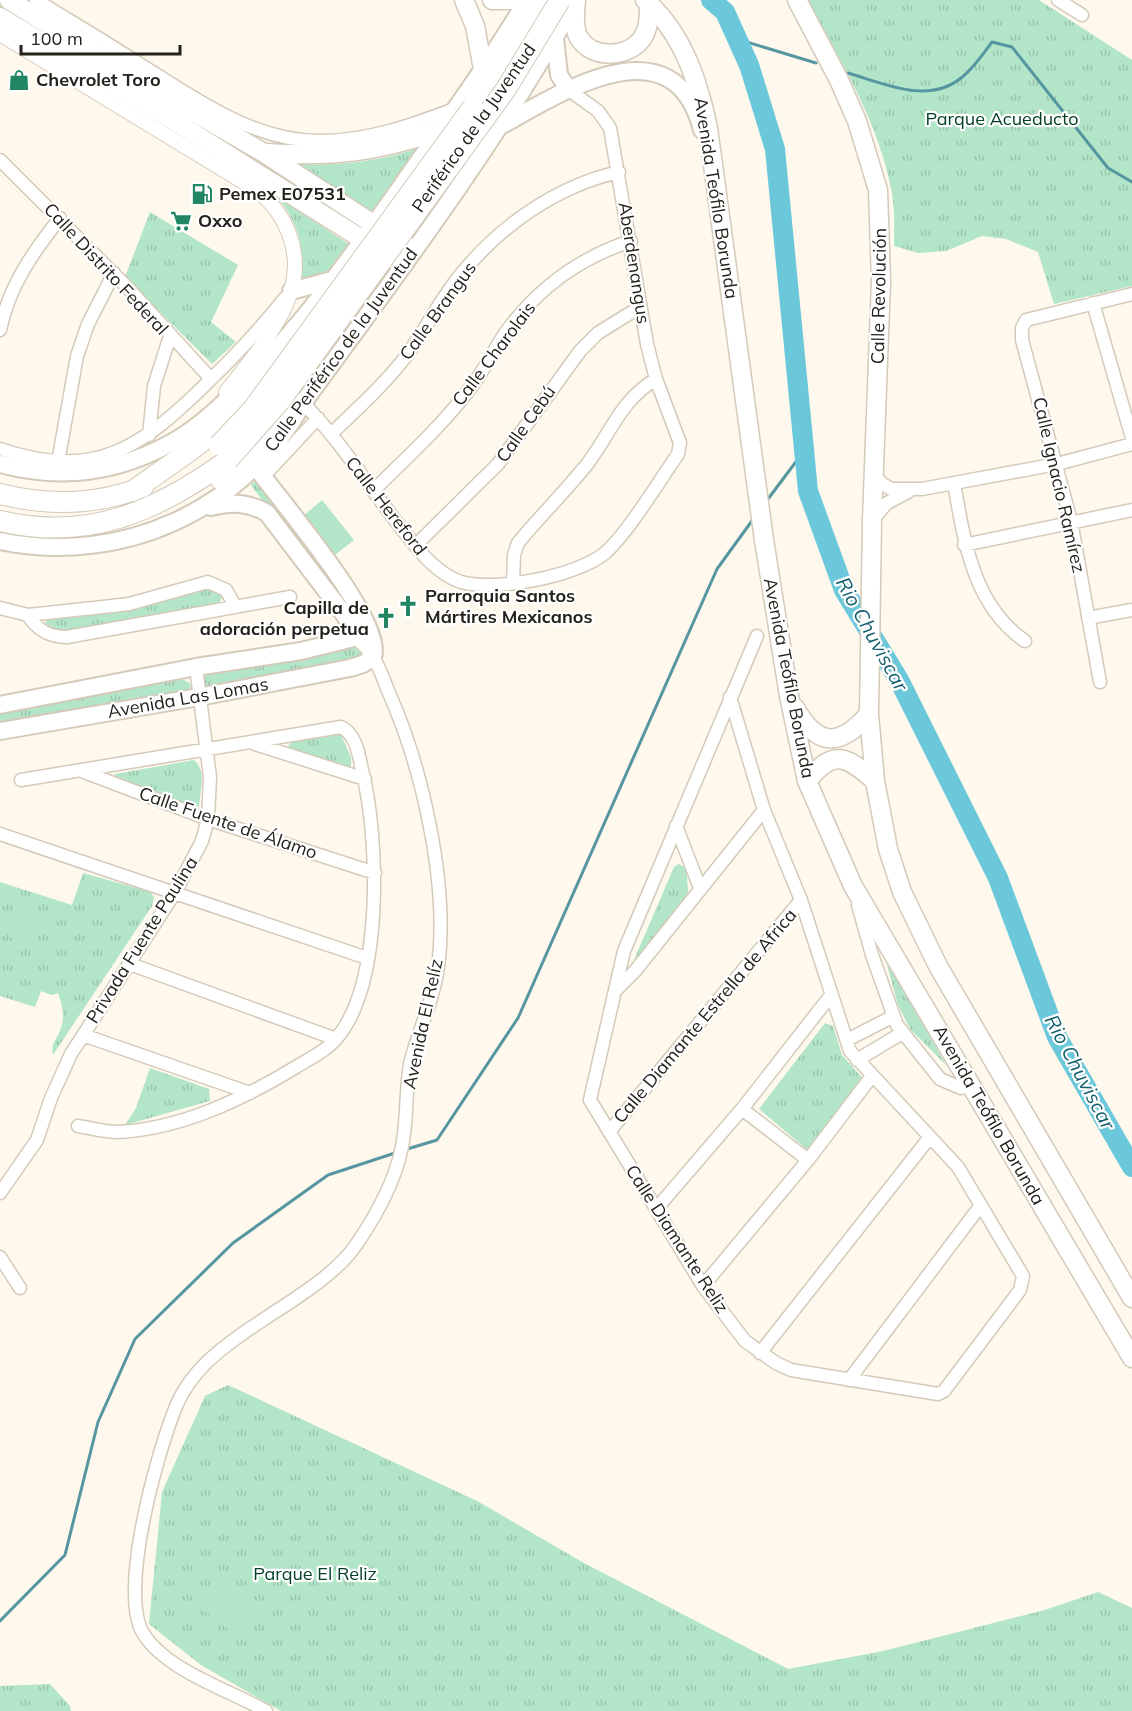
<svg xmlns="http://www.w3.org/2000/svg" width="1132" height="1711" viewBox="0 0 1132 1711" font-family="Mulish,sans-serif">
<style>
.grass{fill:url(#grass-tufts)}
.pitch{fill:#b3e5c8}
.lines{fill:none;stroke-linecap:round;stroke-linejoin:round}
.stream{stroke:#5696a1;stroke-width:3}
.river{stroke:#6bc8db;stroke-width:20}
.minor-casing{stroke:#d4cab9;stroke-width:15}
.tertiary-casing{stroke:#d4cab9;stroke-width:16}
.secondary-casing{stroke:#d4cab9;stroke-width:20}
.primary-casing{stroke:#d4cab9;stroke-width:21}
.trunk-casing{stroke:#d4cab9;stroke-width:22}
.minor{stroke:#fff;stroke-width:12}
.tertiary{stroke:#fff;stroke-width:14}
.secondary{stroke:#fff;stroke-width:16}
.primary{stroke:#fff;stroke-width:18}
.trunk{stroke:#fff;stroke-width:20}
.trunk-bridge-casing{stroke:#d4cab9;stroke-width:22;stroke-linecap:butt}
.trunk-bridge{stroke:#fff;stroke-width:20}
.labels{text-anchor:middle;stroke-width:4.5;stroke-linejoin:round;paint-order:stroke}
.poi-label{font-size:18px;font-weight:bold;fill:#25211b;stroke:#fff;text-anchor:start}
.park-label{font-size:18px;fill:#044128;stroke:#fff}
.street-label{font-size:18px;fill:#25211b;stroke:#fff}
.water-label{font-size:20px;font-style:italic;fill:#115f6d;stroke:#fff}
</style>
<defs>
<pattern id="grass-tufts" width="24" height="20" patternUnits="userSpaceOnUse" patternTransform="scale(1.5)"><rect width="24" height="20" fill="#b3e5c8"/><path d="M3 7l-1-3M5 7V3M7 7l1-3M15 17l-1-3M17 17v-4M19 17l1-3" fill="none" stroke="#9ac4ab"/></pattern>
</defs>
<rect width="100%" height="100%" fill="#fef8ed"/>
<path class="grass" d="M 806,0 L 1039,0 L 1132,60 L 1132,286 L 1054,304 L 1038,252 L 1006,239 L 982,236 L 946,251 L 918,253 L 894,246 C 894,229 895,211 892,194 C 880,125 841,60 806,0 Z
M 419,148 L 373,218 L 283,163 C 331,167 373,163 419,148 Z
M 277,197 L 353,247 L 329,275 L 298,288 C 308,255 299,222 277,197 Z
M 150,212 L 238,265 L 211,322 L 236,342 L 212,364 L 125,277 Z
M 257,480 L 357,610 L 353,618 L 252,487 L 251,484 Z
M 210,587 L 219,592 L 222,597 L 220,602 L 62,633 L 45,623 L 48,619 L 136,609 Z
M 351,647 L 359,648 L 363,655 L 362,661 L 207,688 L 203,679 L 209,673 Z
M 182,679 L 190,683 L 191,689 L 187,693 L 0,725 L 0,710 Z
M 333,733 L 341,735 L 351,757 L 351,766 L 346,768 L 292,751 L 288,746 L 294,740 Z
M 194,760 C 207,771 200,790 199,806 L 195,807 L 114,778 L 115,774 Z
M 679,864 L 686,868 L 689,898 L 639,963 L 634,960 L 674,867 Z
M 83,873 L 151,892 L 154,898 L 152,906 L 53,1055 C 50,1044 58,1038 61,1028 C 65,1016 62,1004 58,993 L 51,995 L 41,991 L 35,1007 L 0,996 L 0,882 L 72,905 Z
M 884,954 L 946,1065 L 910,1029 L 898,1005 Z
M 825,1023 L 833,1026 L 842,1055 L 865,1081 L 810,1152 L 759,1109 Z
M 150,1068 L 209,1089 L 210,1101 L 125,1125 L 136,1108 Z
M 228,1385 L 477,1501 L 584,1563 L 788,1669 L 883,1651 L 1045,1610 L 1098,1592 L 1132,1608 L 1132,1711 L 281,1711 L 201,1665 L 149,1624 L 162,1492 L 205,1396 Z
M 50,1684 L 70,1706 L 71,1711 L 0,1711 L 0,1686 Z"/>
<path class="pitch" d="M 322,500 L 354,540 L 335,555 L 303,516 Z
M 32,903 L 47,917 L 19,945 L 5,932 Z
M 213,1580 L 255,1611 L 237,1636 L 195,1604 Z"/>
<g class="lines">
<path class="stream" d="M 737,39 L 816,63
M 848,73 C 883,83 928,105 961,78 C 973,69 983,54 992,42 L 1012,47 L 1108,168 L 1132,182
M 765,503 L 804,451
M 404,1150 L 437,1140 L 518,1018 L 717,569 L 754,518
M 0,1621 L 65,1555 L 98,1422 L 135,1339 L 233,1243 L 328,1175 L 395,1153"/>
<path class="river" d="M 711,0 L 725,12 L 749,65 L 775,149 L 808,491 L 844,590 L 899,680 L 998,878 L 1057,1037 L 1132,1167"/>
<defs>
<path id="minor" d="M 36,0 C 70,21 104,41 138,63 C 193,97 251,141 320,141 C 369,141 412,125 457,108
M 1058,0 L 1082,15
M 0,160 L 128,288 L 211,379
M 1093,303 L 1132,438
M 0,330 C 9,286 33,252 60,218
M 303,403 C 350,450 382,510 427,559 C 436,568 449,578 461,582 C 496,592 577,576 605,553 C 627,534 660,480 678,454 L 680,443 L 656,379 L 647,344 L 610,128 L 598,111 L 569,90
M 331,434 C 357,409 386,383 407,355 C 425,330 439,302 458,278 C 498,227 556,186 619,172
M 149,435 L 154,386 L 170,336
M 0,449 C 95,481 141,448 207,383 C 235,356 261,328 285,298
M 58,462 L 77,356 L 88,324 L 114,273
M 874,472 L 881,483 L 891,489 L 922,489 L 1057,464 L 1132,444
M 263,477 L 318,418
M 954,483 C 964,540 973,606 1025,641
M 374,490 C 408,456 446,422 475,382 C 486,366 495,348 506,332 C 539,287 579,258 631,241
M 872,520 L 887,503 L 908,492
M 416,545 L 498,464 L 580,351 L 598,333 L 640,307
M 964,545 L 1132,510
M 513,582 L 514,555 L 518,543 C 540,516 566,491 588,463 C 612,431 620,401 656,379
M 0,608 L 28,615 L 103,607 L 129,604 L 208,582 L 226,590 L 235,606
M 28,615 C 37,630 49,637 67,637 L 290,597
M 1088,618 L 1132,610
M 1100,682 L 1071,521 L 1022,340 L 1022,328 L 1026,320 L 1132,294
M 730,697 L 764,810 L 801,900 L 850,1051 L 958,1167 L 1023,1276 L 1020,1290 L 944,1391 L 938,1394 L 791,1370 L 776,1363 L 745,1341 L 703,1286 L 590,1100 L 624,951 L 757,636
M 255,744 L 365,779
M 84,772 L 208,819 L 375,873
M 21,780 L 341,727 C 356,734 359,755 362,770 C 379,837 384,984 336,1039 C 326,1051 309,1059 296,1067 C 243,1099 181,1129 118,1132 C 105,1132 91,1128 78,1126
M 676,826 L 700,888
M 0,834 L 367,958
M 858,905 L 872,955 L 897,1025 L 940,1079 L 961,1088 L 972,1084
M 130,964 L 336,1039
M 615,991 L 635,971 L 764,810
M 83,1035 L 250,1093
M 847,1040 L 894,1016
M 857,1060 L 902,1033
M 742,1109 L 808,1160
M 609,1132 L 801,900
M 0,1193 L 37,1140 L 51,1098 L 71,1054 L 174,894 L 202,841 L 208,819 L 210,777 L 196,667
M 657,1208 L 742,1109 L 831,995
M 0,1257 L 20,1288
M 703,1286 L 808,1160 L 872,1076
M 760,1353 L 930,1137
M 849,1380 L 981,1205
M 266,1711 C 229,1690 165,1670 143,1633 C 118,1591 158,1449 177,1404 C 184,1388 194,1375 206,1363 C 249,1321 325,1290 356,1245 C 378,1213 400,1172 404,1134 C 407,1111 406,1087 410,1064 C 418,1031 434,1000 438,966 C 449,885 422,767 389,693 C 384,681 380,668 373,657 C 368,649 359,641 352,634"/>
<path id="tertiary" d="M 0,34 L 255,189 C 286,212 303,252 291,291 C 281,325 248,364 226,392"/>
<path id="secondary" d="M 555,38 L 559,75 L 569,90
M 504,124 C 565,90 674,21 702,130
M 291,291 L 332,280
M 0,464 C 59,480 117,473 171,443 C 197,429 220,407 241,386 C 302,327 351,257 400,188 C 443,126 488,65 527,0
M 0,541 C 121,566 243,511 303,403 C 399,272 497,142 576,0
M 0,705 L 196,667 L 301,651 L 350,639 L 350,624 L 343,613 L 267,513 C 248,502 232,502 211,507
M 0,731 L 199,697 L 350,668 L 363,664 L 373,657 C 385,621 280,501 256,467"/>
<path id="primary" d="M 9,0 L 125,72 L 264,153 L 413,250
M 464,0 L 475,26 L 483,69
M 492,0 L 511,0
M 576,0 C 575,12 573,27 579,38 C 592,59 626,58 641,40 C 649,30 649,16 649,4
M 645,0 C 683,33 698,81 708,128 L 764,540 L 789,696 L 807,781 L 853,886 L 1132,1358
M 797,0 L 839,80 L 857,121 L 878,190 L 881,281 L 872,520 L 869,714 L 875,781 L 888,849 L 902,892 L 938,966 L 1132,1298
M 0,17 L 176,122 L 403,265
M 266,153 C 334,157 377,152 441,130
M 795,708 C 818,748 840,747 869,714
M 807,781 C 834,748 846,756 875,781"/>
<path id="trunk" d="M 473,107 L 544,0
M 221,480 C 253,459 271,424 303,403
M 133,491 C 164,468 198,448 226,422 C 255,396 275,362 296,329
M 0,494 C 48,506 97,505 143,487
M 0,521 C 89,542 157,511 228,460"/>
</defs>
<use href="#minor" class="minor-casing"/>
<use href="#tertiary" class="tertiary-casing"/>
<use href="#secondary" class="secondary-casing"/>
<use href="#primary" class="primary-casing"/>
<use href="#trunk" class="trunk-casing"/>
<use href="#minor" class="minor"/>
<use href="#tertiary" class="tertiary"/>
<use href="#secondary" class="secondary"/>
<use href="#primary" class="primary"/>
<use href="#trunk" class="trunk"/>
<defs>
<path id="trunk-bridge" d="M 219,445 L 253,409 L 473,107
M 228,460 L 280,401 L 506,89 L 560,0"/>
</defs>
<use href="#trunk-bridge" class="trunk-bridge-casing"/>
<use href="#trunk-bridge" class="trunk-bridge"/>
</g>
<defs>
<symbol id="shop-bare" viewBox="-9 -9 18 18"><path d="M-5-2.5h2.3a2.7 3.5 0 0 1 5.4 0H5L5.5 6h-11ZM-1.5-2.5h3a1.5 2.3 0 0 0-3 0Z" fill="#218661" stroke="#fff" stroke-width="2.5" paint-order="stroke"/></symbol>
<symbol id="fuel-bare" viewBox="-9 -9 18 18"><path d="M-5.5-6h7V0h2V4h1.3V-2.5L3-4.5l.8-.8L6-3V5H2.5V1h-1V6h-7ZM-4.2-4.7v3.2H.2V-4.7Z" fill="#218661" stroke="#fff" stroke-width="2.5" paint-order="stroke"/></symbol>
<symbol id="supermarket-bare" viewBox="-9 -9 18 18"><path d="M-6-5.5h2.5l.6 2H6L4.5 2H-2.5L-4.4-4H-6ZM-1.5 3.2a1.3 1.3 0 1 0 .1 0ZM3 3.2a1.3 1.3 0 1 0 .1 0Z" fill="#218661" stroke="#fff" stroke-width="2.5" paint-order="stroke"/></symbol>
<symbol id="church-bare" viewBox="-9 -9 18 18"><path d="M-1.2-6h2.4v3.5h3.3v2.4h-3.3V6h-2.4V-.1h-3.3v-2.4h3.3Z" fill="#218661" stroke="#fff" stroke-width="2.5" paint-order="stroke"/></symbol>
</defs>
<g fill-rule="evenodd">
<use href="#shop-bare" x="4" y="65" width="30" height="30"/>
<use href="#fuel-bare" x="187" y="179" width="30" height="30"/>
<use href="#supermarket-bare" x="166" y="206" width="30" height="30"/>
<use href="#church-bare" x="393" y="591" width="30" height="30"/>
<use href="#church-bare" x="371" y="603" width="30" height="30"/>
</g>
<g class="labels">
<g class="poi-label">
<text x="36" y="86">Chevrolet Toro</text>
<text x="219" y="200">Pemex E07531</text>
<text x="198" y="227">Oxxo</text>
<text x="425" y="602">Parroquia Santos<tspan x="425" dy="21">Mártires Mexicanos</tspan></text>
<text x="369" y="614" text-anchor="end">Capilla de<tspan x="369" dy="21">adoración perpetua</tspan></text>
</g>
<g class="park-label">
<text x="1002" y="125">Parque Acueducto</text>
<text x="315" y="1580">Parque El Reliz</text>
</g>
<g class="street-label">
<text transform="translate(474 128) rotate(-55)" y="6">Periférico de la Juventud</text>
<text transform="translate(716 198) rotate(81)" y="6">Avenida Teófilo Borunda</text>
<text transform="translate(634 263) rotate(81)" y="6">Aberdenangus</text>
<text transform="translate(106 269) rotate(47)" y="6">Calle Distrito Federal</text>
<text transform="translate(879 296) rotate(-89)" y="6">Calle Revolución</text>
<text transform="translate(438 311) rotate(-54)" y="6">Calle Brangus</text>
<text transform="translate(341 350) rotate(-54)" y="6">Calle Periférico de la Juventud</text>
<text transform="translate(494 354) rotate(-53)" y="6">Calle Charolais</text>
<text transform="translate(526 424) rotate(-55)" y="6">Calle Cebú</text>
<text transform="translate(1059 485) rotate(77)" y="6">Calle Ignacio Ramírez</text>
<text transform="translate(386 506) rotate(52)" y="6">Calle Hereford</text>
<text transform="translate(789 678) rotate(79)" y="6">Avenida Teófilo Borunda</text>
<text transform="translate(188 698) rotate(-10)" y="6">Avenida Las Lomas</text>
<text transform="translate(228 823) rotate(19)" y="6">Calle Fuente de Álamo</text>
<text transform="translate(142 940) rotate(-58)" y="6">Privada Fuente Paulina</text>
<text transform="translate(705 1016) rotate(-50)" y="6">Calle Diamante Estrella de Africa</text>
<text transform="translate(423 1024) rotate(-78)" y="6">Avenida El Relíz</text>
<text transform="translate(989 1115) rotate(60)" y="6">Avenida Teófilo Borunda</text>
<text transform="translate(677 1239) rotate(57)" y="6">Calle Diamante Reliz</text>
</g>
<g class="water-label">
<text transform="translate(872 634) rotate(61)" y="7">Rio Chuviscar</text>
<text transform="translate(1080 1072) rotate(62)" y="7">Rio Chuviscar</text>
</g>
</g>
<path d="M21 45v9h159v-9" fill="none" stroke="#25211b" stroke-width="3"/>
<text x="30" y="45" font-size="18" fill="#25211b" stroke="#ffffff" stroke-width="4.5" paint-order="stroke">100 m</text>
</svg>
